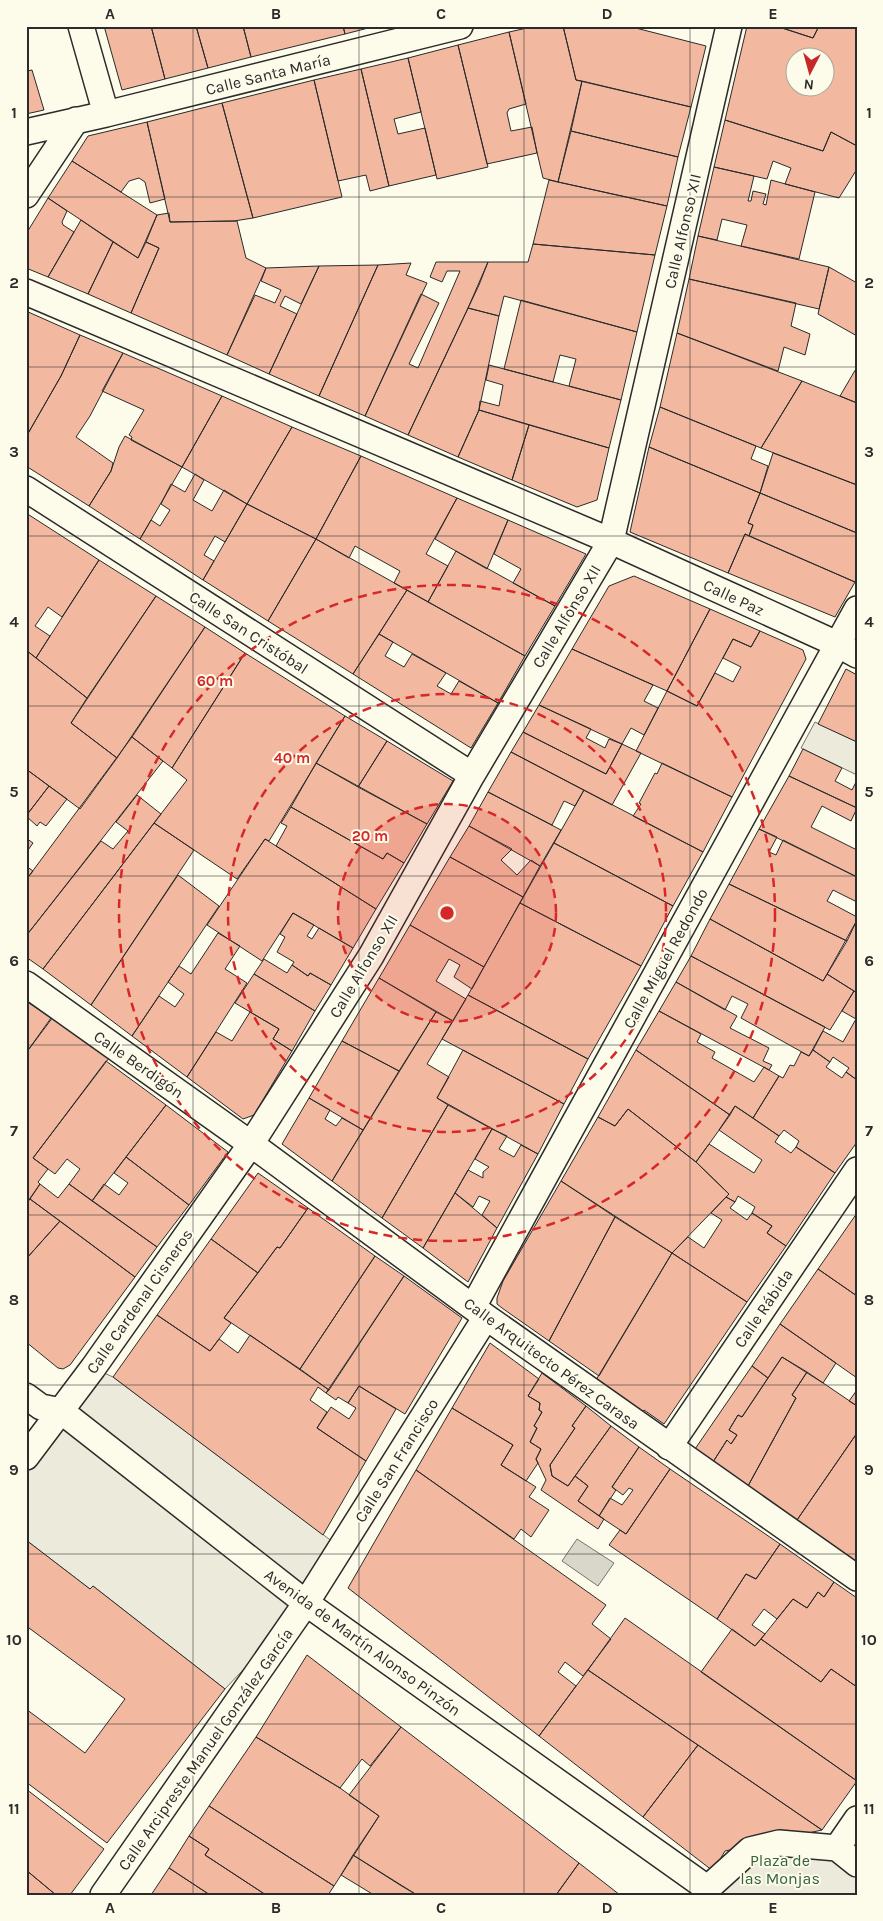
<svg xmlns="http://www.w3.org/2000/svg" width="883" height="1921" viewBox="0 0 883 1921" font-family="Karla,sans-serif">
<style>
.green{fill:#ecebdb;stroke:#74746e}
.parking{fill:#eceadb;stroke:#74746e}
.water{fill:#d8d7c9;stroke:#74746e}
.building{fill:#f2b8a0;stroke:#2b2b2b;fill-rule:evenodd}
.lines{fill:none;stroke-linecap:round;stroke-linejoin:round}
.pedestrian-casing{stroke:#2b2b2b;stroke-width:28}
.pedestrian{stroke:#fdfbea;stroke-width:25}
.grid{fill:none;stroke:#2b2b2b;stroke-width:1;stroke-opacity:0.55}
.ring{fill:none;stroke:#d62828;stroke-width:2.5;stroke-dasharray:9 6}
.labels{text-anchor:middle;stroke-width:4;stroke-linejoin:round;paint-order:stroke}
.street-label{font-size:16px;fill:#2b2b2b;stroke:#fdfbea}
.park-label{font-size:16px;fill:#34623c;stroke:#fdfbea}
.centre{fill:#d62828;stroke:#fdfbea;stroke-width:2.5}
.ring-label{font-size:15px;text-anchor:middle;font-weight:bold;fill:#d62828;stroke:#fdfbea;stroke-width:4;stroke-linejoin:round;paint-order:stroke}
.neatline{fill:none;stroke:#2b2b2b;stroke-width:2}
.grid-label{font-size:16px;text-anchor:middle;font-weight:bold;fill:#2b2b2b}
</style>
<rect width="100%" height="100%" fill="#fdfbea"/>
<path class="green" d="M 815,722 L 857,742 L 857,775 L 801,748 Z
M 779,1843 L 857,1864 L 857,1895 L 703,1895 Z"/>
<path class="parking" d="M 93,1368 L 113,1377 L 341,1548 L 306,1603 L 225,1689 L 93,1586 L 90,1589 L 26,1540 L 26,1457 Z"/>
<path class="water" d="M 577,1539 L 614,1563 L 598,1586 L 562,1561 Z"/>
<path class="building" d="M 104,26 L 151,26 L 165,79 L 122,90 Z
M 151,26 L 196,26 L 208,68 L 165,79 Z
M 196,26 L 243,26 L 251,57 L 208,68 Z
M 243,26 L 343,26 L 345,34 L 251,57 Z
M 343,26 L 376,26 L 345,34 Z
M 536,26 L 563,26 L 576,80 L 582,81 L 558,182 L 543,178 L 509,32 Z
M 563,26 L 628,26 L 706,46 L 691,107 L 576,80 Z
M 747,26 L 776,26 L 813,38 L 819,26 L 857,26 L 857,146 L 831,132 L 823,151 L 725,120 ZM 796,58 L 826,58 L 826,88 L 796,88 Z
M 776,26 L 819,26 L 813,38 Z
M 509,32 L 526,104 L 509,109 L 507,113 L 511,131 L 532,127 L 537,153 L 487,164 L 458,45 Z
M 458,45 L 488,167 L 437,179 L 408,58 Z
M 408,58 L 421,112 L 394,119 L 398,134 L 425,128 L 436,175 L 389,186 L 361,69 Z
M 26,66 L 27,71 L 32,70 L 44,110 L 26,114 Z
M 361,69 L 389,186 L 370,191 L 366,175 L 338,181 L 314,80 Z
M 314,80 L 342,197 L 253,218 L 222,103 Z
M 582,81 L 691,107 L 678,157 L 571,131 Z
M 222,103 L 253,218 L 234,221 L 170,222 L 147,122 Z
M 725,120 L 823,151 L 831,132 L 857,146 L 857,169 L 839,198 L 785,184 L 791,168 L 773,161 L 767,179 L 714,167 Z
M 147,122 L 165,199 L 150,203 L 145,182 L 139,178 L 129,181 L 121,192 L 72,161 L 88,136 Z
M 571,131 L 678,157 L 667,206 L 558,182 Z
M 72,161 L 157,215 L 138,258 L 48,198 Z
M 714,167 L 754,176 L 748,201 L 751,201 L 753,191 L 766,194 L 763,204 L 766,205 L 771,180 L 815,192 L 799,259 L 741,246 L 747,225 L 722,219 L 717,240 L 698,236 Z
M 549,180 L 667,206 L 655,255 L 533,244 Z
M 48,198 L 67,211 L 62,222 L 63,225 L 74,232 L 48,277 L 26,268 L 26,234 Z
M 169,213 L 170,222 L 237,221 L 246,258 L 266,268 L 227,355 L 131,313 L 159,248 L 146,242 L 157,215 Z
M 81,220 L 113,242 L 88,294 L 48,277 Z
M 698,236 L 829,267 L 819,309 L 689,279 Z
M 113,242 L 138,258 L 146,242 L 159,248 L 131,313 L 88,294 Z
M 533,244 L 655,255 L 637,332 L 504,296 L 499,316 L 468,308 L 488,262 L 528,262 Z
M 436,262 L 488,262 L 479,285 L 408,435 L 365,416 L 421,294 L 439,303 L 409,364 L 418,368 L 460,271 L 447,271 L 442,282 L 430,277 Z
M 411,263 L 406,275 L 427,283 L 365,416 L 319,396 L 378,265 Z
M 378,265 L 319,396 L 269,374 L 319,266 Z
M 319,266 L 301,304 L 285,296 L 280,306 L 297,314 L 269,374 L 227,355 L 255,295 L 275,303 L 281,290 L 261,281 L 266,268 Z
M 829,267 L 857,283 L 857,336 L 818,314 Z
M 689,279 L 796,303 L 791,326 L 810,334 L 805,355 L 784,347 L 778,371 L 677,333 Z
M 521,300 L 637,332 L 621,400 L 569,386 L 576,359 L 560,355 L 553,382 L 504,369 Z
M 468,308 L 499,316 L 479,410 L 458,457 L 408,435 Z
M 26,311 L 80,335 L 61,376 L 26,437 Z
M 677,333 L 802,381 L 761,448 L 660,407 Z
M 80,335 L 123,353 L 90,416 L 76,437 L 113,463 L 111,471 L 89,506 L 26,466 L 26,437 L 61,376 Z
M 123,353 L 222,396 L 182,467 L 131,440 L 132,437 L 129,435 L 144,410 L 102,391 Z
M 489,365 L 621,400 L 609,448 L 479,410 L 480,401 L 499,406 L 503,385 L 486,380 Z
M 857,367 L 857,403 L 840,396 Z
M 802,381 L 857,403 L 857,485 L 761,448 Z
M 222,396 L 292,427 L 247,504 L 182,467 Z
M 660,407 L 756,446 L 751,459 L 768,466 L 760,493 L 649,447 Z
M 479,410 L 529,425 L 512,480 L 458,457 Z
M 529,425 L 609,448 L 597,500 L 577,507 L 512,480 Z
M 292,427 L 361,456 L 316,539 L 247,504 Z
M 125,436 L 182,467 L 140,539 L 89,506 L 111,471 L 119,447 Z
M 649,447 L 760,493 L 748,523 L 753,525 L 749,536 L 745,534 L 728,573 L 630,532 Z
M 773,453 L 857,485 L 857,533 L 760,493 Z
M 361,456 L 457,498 L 426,554 L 448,566 L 428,602 L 394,583 L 400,571 L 355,546 L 349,558 L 316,539 Z
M 195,474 L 204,480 L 193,500 L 212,511 L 224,490 L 247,504 L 225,542 L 215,536 L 204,555 L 214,561 L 203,580 L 140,539 L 151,520 L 160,526 L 170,510 L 161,504 L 171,484 L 185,492 Z
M 760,493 L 857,533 L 857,579 L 855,582 L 749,536 L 753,525 L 748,523 Z
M 457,498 L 508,520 L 487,569 L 435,539 Z
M 247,504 L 316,539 L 268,621 L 203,580 Z
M 26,513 L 99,560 L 62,617 L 48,607 L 35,626 L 50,636 L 36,658 L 26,650 Z
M 508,520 L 586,554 L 555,606 L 513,583 L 521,569 L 494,554 Z
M 745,534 L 855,582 L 835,617 L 728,573 Z
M 316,539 L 407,590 L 353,674 L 268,621 Z
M 456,551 L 555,606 L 525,656 L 428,602 Z
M 99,560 L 156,596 L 87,698 L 36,658 Z
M 634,576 L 710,609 L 667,691 L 572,649 L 609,586 Z
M 407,590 L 525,656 L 498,703 L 379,634 Z
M 156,596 L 205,627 L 117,758 L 71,723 Z
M 710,609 L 760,631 L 751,647 L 733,639 L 697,706 L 667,691 Z
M 205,627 L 245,653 L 172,768 L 132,737 Z
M 760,631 L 803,650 L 806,659 L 732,797 L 636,751 L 667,691 L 697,706 L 715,673 L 733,682 L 741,667 L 723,658 L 733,639 L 751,647 Z
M 379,634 L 393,642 L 385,656 L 404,667 L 412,654 L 446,673 L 437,686 L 451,694 L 459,681 L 498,703 L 471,748 L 353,674 Z
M 572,649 L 653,685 L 644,701 L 658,708 L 644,735 L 631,728 L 622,744 L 539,705 Z
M 26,650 L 87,698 L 71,723 L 117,758 L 80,809 L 26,769 Z
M 245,653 L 345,716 L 269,841 L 265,839 L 237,879 L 154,823 L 187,780 L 172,768 Z
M 846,669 L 857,675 L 857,742 L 818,724 Z
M 539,705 L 591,729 L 586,738 L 605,748 L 609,739 L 622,744 L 606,774 L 523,732 Z
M 345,716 L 387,741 L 358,787 L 316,763 Z
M 523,732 L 606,774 L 622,744 L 641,753 L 612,805 L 511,752 Z
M 132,737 L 163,761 L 26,936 L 26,880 Z
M 387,741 L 453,781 L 427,824 L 358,787 Z
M 803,749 L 842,768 L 835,781 L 852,790 L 857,780 L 857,808 L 789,776 Z
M 511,752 L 584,790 L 575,806 L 564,801 L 552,825 L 488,792 Z
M 316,763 L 427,824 L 404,863 L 387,853 L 383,859 L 291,807 Z
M 662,763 L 732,797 L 703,852 L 633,816 L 641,804 L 639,803 L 655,773 L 657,774 Z
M 26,769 L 49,786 L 26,816 L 27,798 Z
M 789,776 L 857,808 L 851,821 L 822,806 L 811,827 L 857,850 L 857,877 L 759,829 Z
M 49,786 L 67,799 L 46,826 L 40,822 L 37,826 L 26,816 Z
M 584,790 L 703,852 L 673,906 L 554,843 Z
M 488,792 L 561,830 L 540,866 L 469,826 Z
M 137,795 L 161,814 L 43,969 L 26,957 L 26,936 L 101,841 L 113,849 L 128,831 L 116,822 Z
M 291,807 L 383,859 L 387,853 L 404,863 L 376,909 L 276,846 L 287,826 L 281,823 Z
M 154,823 L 194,850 L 91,1005 L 43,969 Z
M 469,826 L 512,849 L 501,860 L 517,875 L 531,860 L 540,866 L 523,897 L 450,857 Z
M 759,829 L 777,837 L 769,852 L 776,855 L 783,840 L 857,877 L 857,902 L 833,890 L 827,901 L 857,917 L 857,920 L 847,941 L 729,884 Z
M 26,838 L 33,843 L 26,853 Z
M 265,839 L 376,909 L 353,948 L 293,913 L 262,961 L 207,925 Z
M 554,843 L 673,906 L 641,966 L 520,903 Z
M 450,857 L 523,897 L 484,967 L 410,925 Z
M 26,866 L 33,871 L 26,880 Z
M 178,875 L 219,906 L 132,1036 L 91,1005 Z
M 729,884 L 847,941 L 823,981 L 710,919 Z
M 520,903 L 641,966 L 588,1059 L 468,995 Z
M 293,913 L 314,925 L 307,936 L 312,939 L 319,928 L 353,948 L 331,985 L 310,973 L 308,976 L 292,965 L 294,962 L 277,952 L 285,937 L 280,934 Z
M 710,919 L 823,981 L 827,974 L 854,991 L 830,1030 L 691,956 Z
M 857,920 L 857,993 L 827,974 Z
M 410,925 L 484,967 L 472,989 L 454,977 L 460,965 L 449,959 L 436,981 L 466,999 L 453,1021 L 379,978 Z
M 218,933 L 240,946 L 225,969 L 247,983 L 187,1077 L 132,1036 L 159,996 L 175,1007 L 184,994 L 168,982 L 179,966 L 191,974 Z
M 691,956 L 825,1027 L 809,1056 L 741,1018 L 748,1004 L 732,996 L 725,1010 L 676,982 Z
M 264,959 L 287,973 L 292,965 L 308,976 L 310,973 L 331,985 L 315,1011 L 254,974 Z
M 254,974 L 315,1011 L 292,1051 L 273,1039 L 279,1029 L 235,1003 Z
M 379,978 L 436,1012 L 399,1071 L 342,1041 Z
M 676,982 L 737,1016 L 730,1028 L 769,1048 L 763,1061 L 772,1065 L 769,1070 L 659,1011 Z
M 854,991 L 857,993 L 857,1080 L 846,1072 L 849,1068 L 833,1057 L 830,1062 L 813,1050 L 823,1031 L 843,1042 L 856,1019 L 842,1011 Z
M 468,995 L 588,1059 L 564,1104 L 442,1039 Z
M 26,1001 L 51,1018 L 26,1053 Z
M 659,1011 L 701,1034 L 697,1042 L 715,1052 L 712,1058 L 754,1082 L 764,1067 L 779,1076 L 753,1118 L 735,1106 L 730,1115 L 636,1050 Z
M 250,1012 L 279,1029 L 273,1039 L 292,1051 L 254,1115 L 243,1119 L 187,1077 L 216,1032 L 232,1041 Z
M 436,1012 L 453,1021 L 427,1064 L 449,1077 L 437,1098 L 448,1105 L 382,1218 L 332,1181 Z
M 53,1017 L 109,1058 L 33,1158 L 48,1169 L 38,1182 L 40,1184 L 26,1204 L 26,1053 Z
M 342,1041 L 399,1071 L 363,1130 L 309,1098 Z
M 463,1050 L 564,1104 L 538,1154 L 437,1098 Z
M 636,1050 L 730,1115 L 696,1162 L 628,1109 L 615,1126 L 598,1117 Z
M 813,1050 L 830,1062 L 826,1067 L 842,1078 L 846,1072 L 857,1080 L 857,1142 L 835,1173 L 796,1147 L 799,1141 L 784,1130 L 779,1136 L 753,1118 L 779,1076 L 783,1078 L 790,1065 L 794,1066 L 801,1052 L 809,1056 Z
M 106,1061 L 166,1105 L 92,1201 L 69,1184 L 80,1169 L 67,1159 L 55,1174 L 33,1158 Z
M 309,1098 L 330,1110 L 325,1119 L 336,1126 L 342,1118 L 363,1130 L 332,1181 L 282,1144 Z
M 166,1105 L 228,1152 L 189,1205 L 126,1157 Z
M 448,1105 L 492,1129 L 423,1248 L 382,1218 Z
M 735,1106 L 779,1136 L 775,1142 L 791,1153 L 796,1147 L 835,1173 L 786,1246 L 767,1233 L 772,1226 L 752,1213 L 755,1207 L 738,1196 L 735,1202 L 726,1197 L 729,1194 L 696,1162 L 709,1144 L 754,1173 L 762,1160 L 719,1130 Z
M 628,1109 L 696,1162 L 729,1194 L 672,1253 L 561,1181 L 598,1117 L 615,1126 Z
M 492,1129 L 507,1136 L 499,1149 L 514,1157 L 521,1145 L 538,1154 L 497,1228 L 482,1215 L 490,1201 L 479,1196 L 473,1207 L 455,1193 L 468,1170 L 483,1178 L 483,1172 L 489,1167 L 475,1159 Z
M 126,1157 L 189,1205 L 157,1247 L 92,1201 L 104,1184 L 119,1195 L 128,1183 L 114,1173 Z
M 258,1173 L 308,1208 L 280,1248 L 277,1247 L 258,1273 L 211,1239 Z
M 561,1181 L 615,1217 L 549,1341 L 502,1308 L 497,1304 L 497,1298 L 503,1281 Z
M 40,1184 L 58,1198 L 69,1184 L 157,1247 L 135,1277 L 30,1199 Z
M 455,1193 L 497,1228 L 468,1282 L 423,1248 Z
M 726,1197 L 735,1202 L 730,1208 L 747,1220 L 752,1213 L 772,1226 L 767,1233 L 786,1246 L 747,1302 L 672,1253 L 688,1237 L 704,1248 L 722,1220 L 711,1213 Z
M 30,1199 L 60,1221 L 26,1259 L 26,1204 Z
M 308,1208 L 375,1256 L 300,1369 L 224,1318 L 277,1247 L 280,1248 Z
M 857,1213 L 857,1296 L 818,1269 Z
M 615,1217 L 672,1253 L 599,1376 L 549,1341 Z
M 60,1221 L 135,1277 L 70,1365 L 63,1369 L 58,1368 L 26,1342 L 26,1259 Z
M 211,1239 L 258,1273 L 224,1318 L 231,1323 L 210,1351 L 157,1315 Z
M 672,1253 L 747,1302 L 664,1424 L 644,1410 L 643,1412 L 596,1380 Z
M 375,1256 L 404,1276 L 329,1390 L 300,1369 Z
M 818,1269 L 857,1296 L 857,1378 L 780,1324 Z
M 404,1276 L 462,1318 L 405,1414 L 359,1386 L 348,1403 L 338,1397 L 336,1400 L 326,1393 Z
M 157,1315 L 210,1351 L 219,1339 L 238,1353 L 250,1335 L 329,1390 L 326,1393 L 318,1387 L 310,1400 L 327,1412 L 317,1428 L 366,1461 L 323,1535 L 113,1377 Z
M 780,1324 L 836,1363 L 823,1383 L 782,1357 L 768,1378 L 752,1366 Z
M 490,1343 L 539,1379 L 528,1396 L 540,1403 L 539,1410 L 542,1412 L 534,1426 L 537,1428 L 530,1442 L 541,1449 L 536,1459 L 538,1463 L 526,1481 L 501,1465 L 513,1445 L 452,1408 Z
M 782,1357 L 807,1372 L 792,1395 L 796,1398 L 748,1486 L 713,1462 L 727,1440 L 731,1444 L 737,1435 L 729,1430 L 738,1415 L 742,1417 Z
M 752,1366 L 768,1378 L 742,1417 L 738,1415 L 729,1430 L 737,1435 L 731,1444 L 727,1440 L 713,1462 L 695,1449 Z
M 807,1372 L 857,1406 L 857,1433 L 797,1520 L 748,1486 L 796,1398 L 792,1395 Z
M 542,1373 L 586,1406 L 572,1426 L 575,1428 L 550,1465 L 552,1476 L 568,1486 L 575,1476 L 588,1486 L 578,1501 L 604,1519 L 598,1529 L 541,1490 L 546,1480 L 536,1459 L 541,1449 L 530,1442 L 537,1428 L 534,1426 L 542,1412 L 539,1410 L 540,1403 L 528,1396 Z
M 359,1386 L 396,1409 L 366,1461 L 317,1428 L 331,1407 L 349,1419 L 356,1408 L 348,1403 Z
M 857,1390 L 857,1406 L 849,1401 Z
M 586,1406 L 611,1426 L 568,1486 L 552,1476 L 550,1465 L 575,1428 L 572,1426 Z
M 452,1408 L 513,1445 L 501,1465 L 536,1487 L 529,1497 L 549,1510 L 531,1537 L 521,1529 L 514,1539 L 416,1470 Z
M 611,1426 L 639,1447 L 612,1487 L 616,1490 L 599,1516 L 578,1501 L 588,1486 L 575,1476 Z
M 857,1433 L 857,1562 L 797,1520 Z
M 639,1447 L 670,1469 L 626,1534 L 599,1516 L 610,1498 L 622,1505 L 633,1490 L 629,1488 L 623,1495 L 612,1487 Z
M 670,1469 L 780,1544 L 756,1579 L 746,1574 L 717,1619 L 609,1545 L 620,1530 L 626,1534 Z
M 416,1470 L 606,1605 L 592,1624 L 611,1639 L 583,1676 L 565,1662 L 558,1672 L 576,1686 L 539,1736 L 348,1588 Z
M 26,1540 L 90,1589 L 93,1586 L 225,1689 L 107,1843 L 26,1782 L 26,1709 L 85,1753 L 125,1699 L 29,1628 L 26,1632 Z
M 780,1544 L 834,1582 L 824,1597 L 818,1592 L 807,1608 L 793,1599 L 777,1619 L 764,1609 L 752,1625 L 765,1634 L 755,1646 L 717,1619 L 746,1574 L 756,1579 Z
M 834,1582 L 857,1598 L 857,1687 L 831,1669 L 821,1682 L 761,1639 L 793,1599 L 807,1608 L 818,1592 L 824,1597 Z
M 625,1618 L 857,1781 L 822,1830 L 588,1670 Z
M 732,1629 L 755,1646 L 761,1639 L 821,1682 L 831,1669 L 857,1687 L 857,1781 L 701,1672 Z
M 307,1655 L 401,1727 L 370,1766 L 362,1759 L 340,1788 L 256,1737 Z
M 588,1670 L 698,1745 L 643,1817 L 539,1736 Z
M 401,1727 L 579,1863 L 556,1895 L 417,1895 L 353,1855 L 379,1816 L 349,1795 Z
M 256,1737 L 340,1788 L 379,1816 L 334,1886 L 209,1806 Z
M 698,1745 L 822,1830 L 725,1851 L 713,1871 L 643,1817 Z
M 26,1789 L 104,1849 L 70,1895 L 56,1895 L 26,1870 Z
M 209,1806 L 334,1886 L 328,1895 L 266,1895 L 205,1855 L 209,1849 L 189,1836 Z
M 189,1836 L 209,1849 L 205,1855 L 266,1895 L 210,1895 L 169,1868 Z
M 353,1855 L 400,1885 L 417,1895 L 374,1895 L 341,1875 Z
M 579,1863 L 620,1895 L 556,1895 Z
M 169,1868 L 210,1895 L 151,1895 Z
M 26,1870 L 56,1895 L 26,1895 Z"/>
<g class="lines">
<defs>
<path id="pedestrian" d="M 81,26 L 106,114
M 26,132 L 106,114 L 460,26
M 26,195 L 76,120
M 26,292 L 611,541 L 837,644 L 857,655
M 26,489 L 472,775
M 26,984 L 251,1144 L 486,1317 L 857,1578
M 473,1307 L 857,609
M 26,1396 L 41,1407 L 61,1411 L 306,1603 L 704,1886
M 669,1447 L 857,1170
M 26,1457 L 93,1368 L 251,1144 L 371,956 L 472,775 L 611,541 L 729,26
M 837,1848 L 857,1819
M 704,1886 L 709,1887 L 750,1850 L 779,1843 L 837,1848 L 857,1864
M 103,1895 L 306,1603 L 486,1317"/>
</defs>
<use href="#pedestrian" class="pedestrian-casing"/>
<use href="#pedestrian" class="pedestrian"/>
</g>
<path class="grid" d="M 193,26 L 193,1895M 359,26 L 359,1895M 524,26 L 524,1895M 690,26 L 690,1895M 26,197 L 857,197M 26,367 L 857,367M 26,536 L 857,536M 26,706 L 857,706M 26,876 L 857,876M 26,1045 L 857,1045M 26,1215 L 857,1215M 26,1385 L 857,1385M 26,1554 L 857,1554M 26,1724 L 857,1724"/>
<circle cx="447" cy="913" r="109" fill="#d62828" fill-opacity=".12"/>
<g class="ring">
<circle cx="447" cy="913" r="109"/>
<circle cx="447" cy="913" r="219"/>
<circle cx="447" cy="913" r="328"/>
</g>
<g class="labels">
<g class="street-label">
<text transform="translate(268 74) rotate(-14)" y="6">Calle Santa María</text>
<text transform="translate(682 231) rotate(-77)" y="6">Calle Alfonso XII</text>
<text transform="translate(734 597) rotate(25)" y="6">Calle Paz</text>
<text transform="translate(566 616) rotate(-59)" y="6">Calle Alfonso XII</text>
<text transform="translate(249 632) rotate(33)" y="6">Calle San Cristóbal</text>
<text transform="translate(665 958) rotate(-61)" y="6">Calle Miguel Redondo</text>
<text transform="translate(363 966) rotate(-59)" y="6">Calle Alfonso XII</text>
<text transform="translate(139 1064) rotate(35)" y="6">Calle Berdigón</text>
<text transform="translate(139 1301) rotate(-55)" y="6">Calle Cardenal Cisneros</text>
<text transform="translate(763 1308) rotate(-56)" y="6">Calle Rábida</text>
<text transform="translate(552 1363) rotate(36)" y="6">Calle Arquitecto Pérez Carasa</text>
<text transform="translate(396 1460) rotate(-58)" y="6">Calle San Francisco</text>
<text transform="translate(363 1642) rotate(36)" y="6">Avenida de Martín Alonso Pinzón</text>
<text transform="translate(205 1749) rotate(-55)" y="6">Calle Arcipreste Manuel González García</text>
</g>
<g class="park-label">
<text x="780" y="1866">Plaza de<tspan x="780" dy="18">las Monjas</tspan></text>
</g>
</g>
<circle cx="447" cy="913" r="8" class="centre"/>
<g class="ring-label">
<text x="215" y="686">60 m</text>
<text x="292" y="763">40 m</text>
<text x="370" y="841">20 m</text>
</g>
<rect width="883" height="1921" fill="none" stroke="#fdfbea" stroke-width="55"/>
<g transform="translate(810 72) rotate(186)"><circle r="24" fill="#fdfbea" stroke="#a9a89e"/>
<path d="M0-4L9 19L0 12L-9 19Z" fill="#c62828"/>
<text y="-8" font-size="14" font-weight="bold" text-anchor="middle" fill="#2b2b2b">N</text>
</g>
<rect x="28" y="28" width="828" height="1866" class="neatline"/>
<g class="grid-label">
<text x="110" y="19">A</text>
<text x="276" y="19">B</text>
<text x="441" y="19">C</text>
<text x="607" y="19">D</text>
<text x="773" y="19">E</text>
<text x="14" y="118">1</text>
<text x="869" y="118">1</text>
<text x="14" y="288">2</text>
<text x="869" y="288">2</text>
<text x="14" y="457">3</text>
<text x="869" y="457">3</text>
<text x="14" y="627">4</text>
<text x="869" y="627">4</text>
<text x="14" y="797">5</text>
<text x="869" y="797">5</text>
<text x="14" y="966">6</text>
<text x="869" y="966">6</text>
<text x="14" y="1136">7</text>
<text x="869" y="1136">7</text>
<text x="14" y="1305">8</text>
<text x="869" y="1305">8</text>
<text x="14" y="1475">9</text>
<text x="869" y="1475">9</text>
<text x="14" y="1645">10</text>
<text x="869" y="1645">10</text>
<text x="14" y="1814">11</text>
<text x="869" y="1814">11</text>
<text x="110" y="1913">A</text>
<text x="276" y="1913">B</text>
<text x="441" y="1913">C</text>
<text x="607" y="1913">D</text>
<text x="773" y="1913">E</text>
</g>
</svg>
